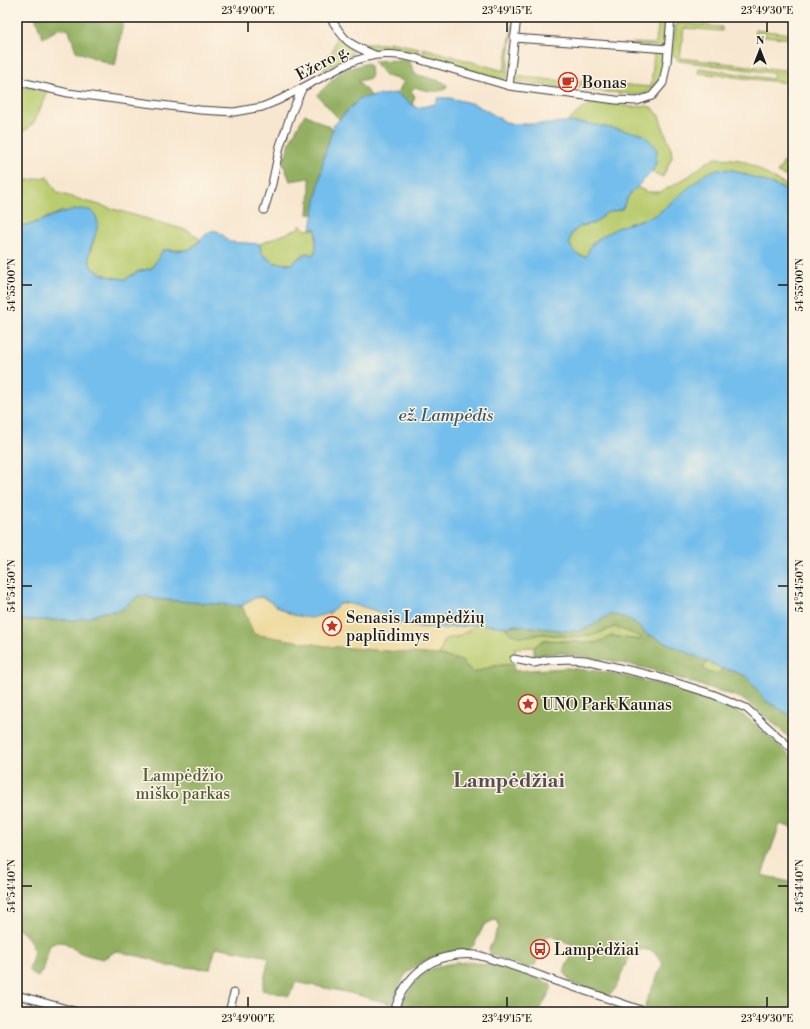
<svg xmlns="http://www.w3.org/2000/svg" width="810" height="1029" viewBox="0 0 810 1029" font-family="'Libre Bodoni',serif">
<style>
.green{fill:#bacc6f;stroke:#6b7446}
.forest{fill:#93b062;stroke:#58663f}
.sand{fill:#eeda9e;stroke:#857b5d}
.water{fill:#73beec;stroke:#486d84}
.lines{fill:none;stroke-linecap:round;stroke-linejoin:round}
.minor-casing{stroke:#3d3a37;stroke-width:9}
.minor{stroke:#fff;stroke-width:7}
.ticks{fill:none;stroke:#1c1c1c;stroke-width:1.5}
.labels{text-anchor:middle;stroke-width:3;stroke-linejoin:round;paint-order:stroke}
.street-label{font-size:16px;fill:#1c1c1c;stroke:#fcf5e5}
.poi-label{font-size:16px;fill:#1c1c1c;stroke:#fcf5e5;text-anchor:start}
.park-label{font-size:16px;fill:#535a39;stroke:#fcf5e5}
.water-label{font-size:17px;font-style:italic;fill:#3a5565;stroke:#fcf5e5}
.district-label{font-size:20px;font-weight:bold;fill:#5a4a55;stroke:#fcf5e5}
.neatline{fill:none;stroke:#1c1c1c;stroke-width:1.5}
.ticks-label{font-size:10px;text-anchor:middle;fill:#1c1c1c}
</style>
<rect width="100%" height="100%" fill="#fcf5e5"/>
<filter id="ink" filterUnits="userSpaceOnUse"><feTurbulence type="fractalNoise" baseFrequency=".025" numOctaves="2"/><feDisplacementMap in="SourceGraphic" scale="8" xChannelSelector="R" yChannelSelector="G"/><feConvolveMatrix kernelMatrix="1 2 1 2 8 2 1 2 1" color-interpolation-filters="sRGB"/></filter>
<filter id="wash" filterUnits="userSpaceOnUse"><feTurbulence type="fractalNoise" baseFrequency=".012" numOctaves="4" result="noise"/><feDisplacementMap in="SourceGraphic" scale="16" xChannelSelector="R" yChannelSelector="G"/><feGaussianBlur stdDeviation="0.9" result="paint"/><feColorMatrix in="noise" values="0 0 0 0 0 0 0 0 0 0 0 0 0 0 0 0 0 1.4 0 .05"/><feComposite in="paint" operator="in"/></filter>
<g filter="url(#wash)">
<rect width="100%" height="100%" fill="#f8e7d0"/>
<path class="green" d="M 659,17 L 668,17 L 665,45 L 660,47 L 632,45 L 633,43 L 654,44 L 656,42 Z
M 513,21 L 507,77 L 504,80 L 423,55 L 423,48 L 504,71 Z
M 680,23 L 722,27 L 722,31 L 684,28 L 680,58 L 793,71 L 793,78 L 788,83 L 698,73 L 699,68 L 773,79 L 774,73 L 679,61 L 672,55 L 676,24 Z
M 755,30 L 793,34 L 793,39 L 755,35 Z
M 338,34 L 352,51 L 353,53 L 323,71 L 328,54 L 331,55 Z
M 358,41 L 363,44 L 389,44 L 389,42 L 419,48 L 417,53 L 399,49 L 370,50 L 357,44 Z
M 639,50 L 657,52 L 664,55 C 661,76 662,90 638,95 L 579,89 L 580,81 L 651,87 L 654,54 L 639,52 Z
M 513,76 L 564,81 L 564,88 L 518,82 Z
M 17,85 L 48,92 L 34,122 L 28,129 L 17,132 Z
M 597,102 L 632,107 L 647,106 L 653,108 L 659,116 L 671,149 L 672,157 L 663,177 L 652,172 L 656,163 L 567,123 C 576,113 584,106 597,102 Z
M 717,158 C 727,159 739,158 748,163 C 764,170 774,183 793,186 L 793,192 L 733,170 L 718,169 L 674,201 L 656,215 L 619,227 L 591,245 L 587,257 C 576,255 573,252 569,243 L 572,233 L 581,226 L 595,223 L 606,213 L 622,209 L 629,195 L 637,187 L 647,192 L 661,192 L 689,176 L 707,162 Z
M 784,162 L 793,166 L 793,179 L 777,173 Z
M 47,177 L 58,193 L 189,231 L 201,240 L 188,250 L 163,250 L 152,268 L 137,272 L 126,279 L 116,278 L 104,275 L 91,267 L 89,255 L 94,239 L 97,219 L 63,211 L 30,225 L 17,226 L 17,182 Z
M 301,225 L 306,230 L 316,229 L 316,249 L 313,255 L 306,253 L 291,264 L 274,263 L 261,253 L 260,244 L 295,230 Z
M 479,624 L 505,627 L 511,634 L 521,637 L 543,634 L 573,637 L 596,634 L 615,627 L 642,637 L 640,640 L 612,636 L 596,643 L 544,640 L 534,647 L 515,648 L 514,664 L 494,666 L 473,673 L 462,661 L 439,655 L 445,639 L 459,636 Z
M 707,661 L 723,669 L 717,674 L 709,673 L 703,669 Z"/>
<path class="forest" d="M 35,17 L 124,17 L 115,66 L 76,51 L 69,30 L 60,28 L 43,38 Z
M 403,60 L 410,62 L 415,74 L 443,82 L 447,85 L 446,89 C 435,93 426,91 415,87 L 411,91 L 415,96 L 412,105 L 397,94 L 404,81 L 386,76 L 373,61 Z
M 368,63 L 370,66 L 371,78 L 358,81 L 360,84 L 373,97 L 360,98 L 339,119 L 317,95 L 343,70 Z
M 305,114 L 333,129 L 324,156 L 315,214 L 308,214 L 310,190 L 310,178 L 290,181 L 283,163 L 291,139 Z
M 138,596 L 146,596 L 154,599 L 242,606 L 255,634 L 326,646 L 439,655 L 462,661 L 473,673 L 494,666 L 514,664 L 514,671 L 568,668 L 605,672 L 665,686 L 707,699 L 732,709 L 749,719 L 793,758 L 793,828 L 780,824 L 762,875 L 793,883 L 793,1001 L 789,1012 L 658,1012 L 645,1008 L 646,1002 L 663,963 C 659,957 655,951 647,950 C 627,945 622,977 615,989 C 613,992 610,994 608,996 L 571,983 L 564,971 L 576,946 L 548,935 L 535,965 L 528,968 L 491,955 L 489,949 L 499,927 L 498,921 L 494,920 L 484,925 L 474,945 L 469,950 L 454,951 L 435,956 L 418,964 L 405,975 L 398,989 L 392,1004 L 350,993 L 296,982 L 289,996 L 262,990 L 269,957 L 216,947 L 210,969 L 168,966 L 151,959 L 116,951 L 103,959 C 96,957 88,956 81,953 C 67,947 67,937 50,945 L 42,971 L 38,977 L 29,971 C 30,965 35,954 33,948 C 31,940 24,932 17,929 L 17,620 L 74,620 L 89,617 L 104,612 L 121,610 Z
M 609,615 L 620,616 L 631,620 L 647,634 L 707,661 L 703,669 L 709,673 L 717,674 L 723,669 L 730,670 L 746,676 L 766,701 L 793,717 L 793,741 L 770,720 L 741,698 L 716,690 L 653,670 L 614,661 L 560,653 L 534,655 L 534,647 L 544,640 L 596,643 L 612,636 L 640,640 L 641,637 L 615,627 L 596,634 L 573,637 L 543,634 L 521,637 L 511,634 L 505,627 C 533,622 562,637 590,626 C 597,624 603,619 609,615 Z
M 472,962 C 496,967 530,973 551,985 L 551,989 L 539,1012 L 399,1012 C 415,973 430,963 472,962 Z"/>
<path class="sand" d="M 262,597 L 266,599 L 281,609 L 330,613 C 333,610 336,606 339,604 C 348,600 372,609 381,613 C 389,616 397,623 405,625 C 430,631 455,627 479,624 L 459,636 L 445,639 L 439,655 L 326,646 L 254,634 L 242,606 L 253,598 Z"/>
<path class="water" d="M 396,93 L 417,108 L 435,104 L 438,98 L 450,98 L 474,104 L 487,111 L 509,124 L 551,124 L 559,122 L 585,123 L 643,134 L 657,148 L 656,163 L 652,172 L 629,195 L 622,209 L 606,213 L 595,223 L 581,226 L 572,233 L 569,243 C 573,252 576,255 586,257 L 591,245 L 601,237 L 619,227 L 656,215 L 705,174 L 718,169 L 733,170 L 793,192 L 793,717 L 766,701 L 746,676 L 730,670 L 723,669 L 647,634 L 631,620 L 620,616 L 609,615 L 591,626 L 580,631 L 567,631 L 515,625 L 505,627 L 479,624 L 445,628 L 404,625 L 379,612 L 360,606 L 345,603 L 339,604 L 330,613 L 311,618 L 293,615 L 281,609 L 266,599 L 262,597 L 253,598 L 242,606 L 154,599 L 146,596 L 138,596 L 121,610 L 104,612 L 89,617 L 74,620 L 17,620 L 17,226 C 22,225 28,226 32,224 C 44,220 92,196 97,219 C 100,231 90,243 89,255 C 89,259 90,263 91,267 L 104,275 L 116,278 L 126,279 L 137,272 L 152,268 L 163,250 C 171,250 183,252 189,249 C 208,239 209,217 229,242 L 260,244 L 261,253 L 274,263 L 291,264 L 306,253 L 313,255 L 316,249 L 316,229 L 311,229 L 324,156 L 334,125 L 360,98 Z"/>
</g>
<g filter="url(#ink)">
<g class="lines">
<defs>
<path id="minor" d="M 330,17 C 345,42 348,44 375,55
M 514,38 L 668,49
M 17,81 L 68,93 L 200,110 L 234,112 L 262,107 L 279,100 L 349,63 C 374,53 392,52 418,59 L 509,86 L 616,100 L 637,101 L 652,96 L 663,83 L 667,62 L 671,17
M 509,86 L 517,17
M 264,210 L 272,184 L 280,146 L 291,114 L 302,89
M 514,659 L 534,663 L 547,660 L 571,659 L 585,660 L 658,677 L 712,694 L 746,708 L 793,750
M 17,995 L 78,1012
M 229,1012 L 234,993
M 394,1012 C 405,973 435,951 476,955 C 483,956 490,959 497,961 C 515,966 533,973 552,980 C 583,990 615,1001 647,1012
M 792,1012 L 793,1010"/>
</defs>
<use href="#minor" class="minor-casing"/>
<use href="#minor" class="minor"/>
</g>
</g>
<path class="ticks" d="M 248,22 L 248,32M 507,22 L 507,32M 767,22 L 767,32M 22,285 L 32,285M 778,285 L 788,285M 22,586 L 32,586M 778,586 L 788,586M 22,886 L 32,886M 778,886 L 788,886M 248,997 L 248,1007M 507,997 L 507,1007M 767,997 L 767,1007"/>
<defs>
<symbol id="cafe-ring" viewBox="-11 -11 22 22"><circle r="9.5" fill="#fcf5e5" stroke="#c8321e" stroke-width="1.5"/><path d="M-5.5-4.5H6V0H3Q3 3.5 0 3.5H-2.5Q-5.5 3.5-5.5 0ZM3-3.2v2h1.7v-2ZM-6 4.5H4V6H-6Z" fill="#c8321e"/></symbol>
<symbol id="sight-ring" viewBox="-11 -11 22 22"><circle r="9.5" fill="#fcf5e5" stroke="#c8321e" stroke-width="1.5"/><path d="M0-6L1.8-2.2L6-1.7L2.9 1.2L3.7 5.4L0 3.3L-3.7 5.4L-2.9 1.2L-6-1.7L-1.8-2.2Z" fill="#c8321e"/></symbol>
<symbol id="bus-ring" viewBox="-11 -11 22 22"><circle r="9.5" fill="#fcf5e5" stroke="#c8321e" stroke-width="1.5"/><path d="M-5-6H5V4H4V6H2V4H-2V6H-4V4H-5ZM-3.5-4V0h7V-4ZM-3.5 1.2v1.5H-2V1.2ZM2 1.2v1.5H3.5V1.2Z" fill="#c8321e"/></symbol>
</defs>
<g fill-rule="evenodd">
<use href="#cafe-ring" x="557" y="71" width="22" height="22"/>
<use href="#sight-ring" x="321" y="615" width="22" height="22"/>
<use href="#sight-ring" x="517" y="693" width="22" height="22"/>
<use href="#bus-ring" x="529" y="938" width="22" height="22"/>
</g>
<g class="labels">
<g class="street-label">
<text transform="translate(322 62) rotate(-28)" y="6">Ežero g.</text>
</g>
<g class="poi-label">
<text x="582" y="88">Bonas</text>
<text x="346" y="623">Senasis Lampėdžių<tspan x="346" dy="18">paplūdimys</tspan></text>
<text x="542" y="710">UNO Park Kaunas</text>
<text x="554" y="955">Lampėdžiai</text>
</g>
<g class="park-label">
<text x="183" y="781">Lampėdžio<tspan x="183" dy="18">miško parkas</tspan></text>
</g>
<g class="water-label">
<text x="446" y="421">ež. Lampėdis</text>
</g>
<g class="district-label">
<text x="509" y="787">Lampėdžiai</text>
</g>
</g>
<rect width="810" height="1029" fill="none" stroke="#fcf5e5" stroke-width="44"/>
<g transform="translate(760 50)" stroke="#fcf5e5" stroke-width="3" paint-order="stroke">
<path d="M0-3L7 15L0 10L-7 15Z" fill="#1c1c1c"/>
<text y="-6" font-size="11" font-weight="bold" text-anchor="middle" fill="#1c1c1c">N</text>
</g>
<rect x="22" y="22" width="766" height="985" class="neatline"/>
<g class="ticks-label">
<text x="248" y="14">23°49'00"E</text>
<text x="507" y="14">23°49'15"E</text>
<text x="767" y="14">23°49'30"E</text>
<text transform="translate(11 285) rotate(-90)" y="4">54°55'00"N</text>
<text transform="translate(799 285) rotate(-90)" y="4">54°55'00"N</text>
<text transform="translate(11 586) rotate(-90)" y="4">54°54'50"N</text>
<text transform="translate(799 586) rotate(-90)" y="4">54°54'50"N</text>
<text transform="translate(11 886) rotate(-90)" y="4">54°54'40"N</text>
<text transform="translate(799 886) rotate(-90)" y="4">54°54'40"N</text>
<text x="248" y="1022">23°49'00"E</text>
<text x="507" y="1022">23°49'15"E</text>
<text x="767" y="1022">23°49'30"E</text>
</g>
</svg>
